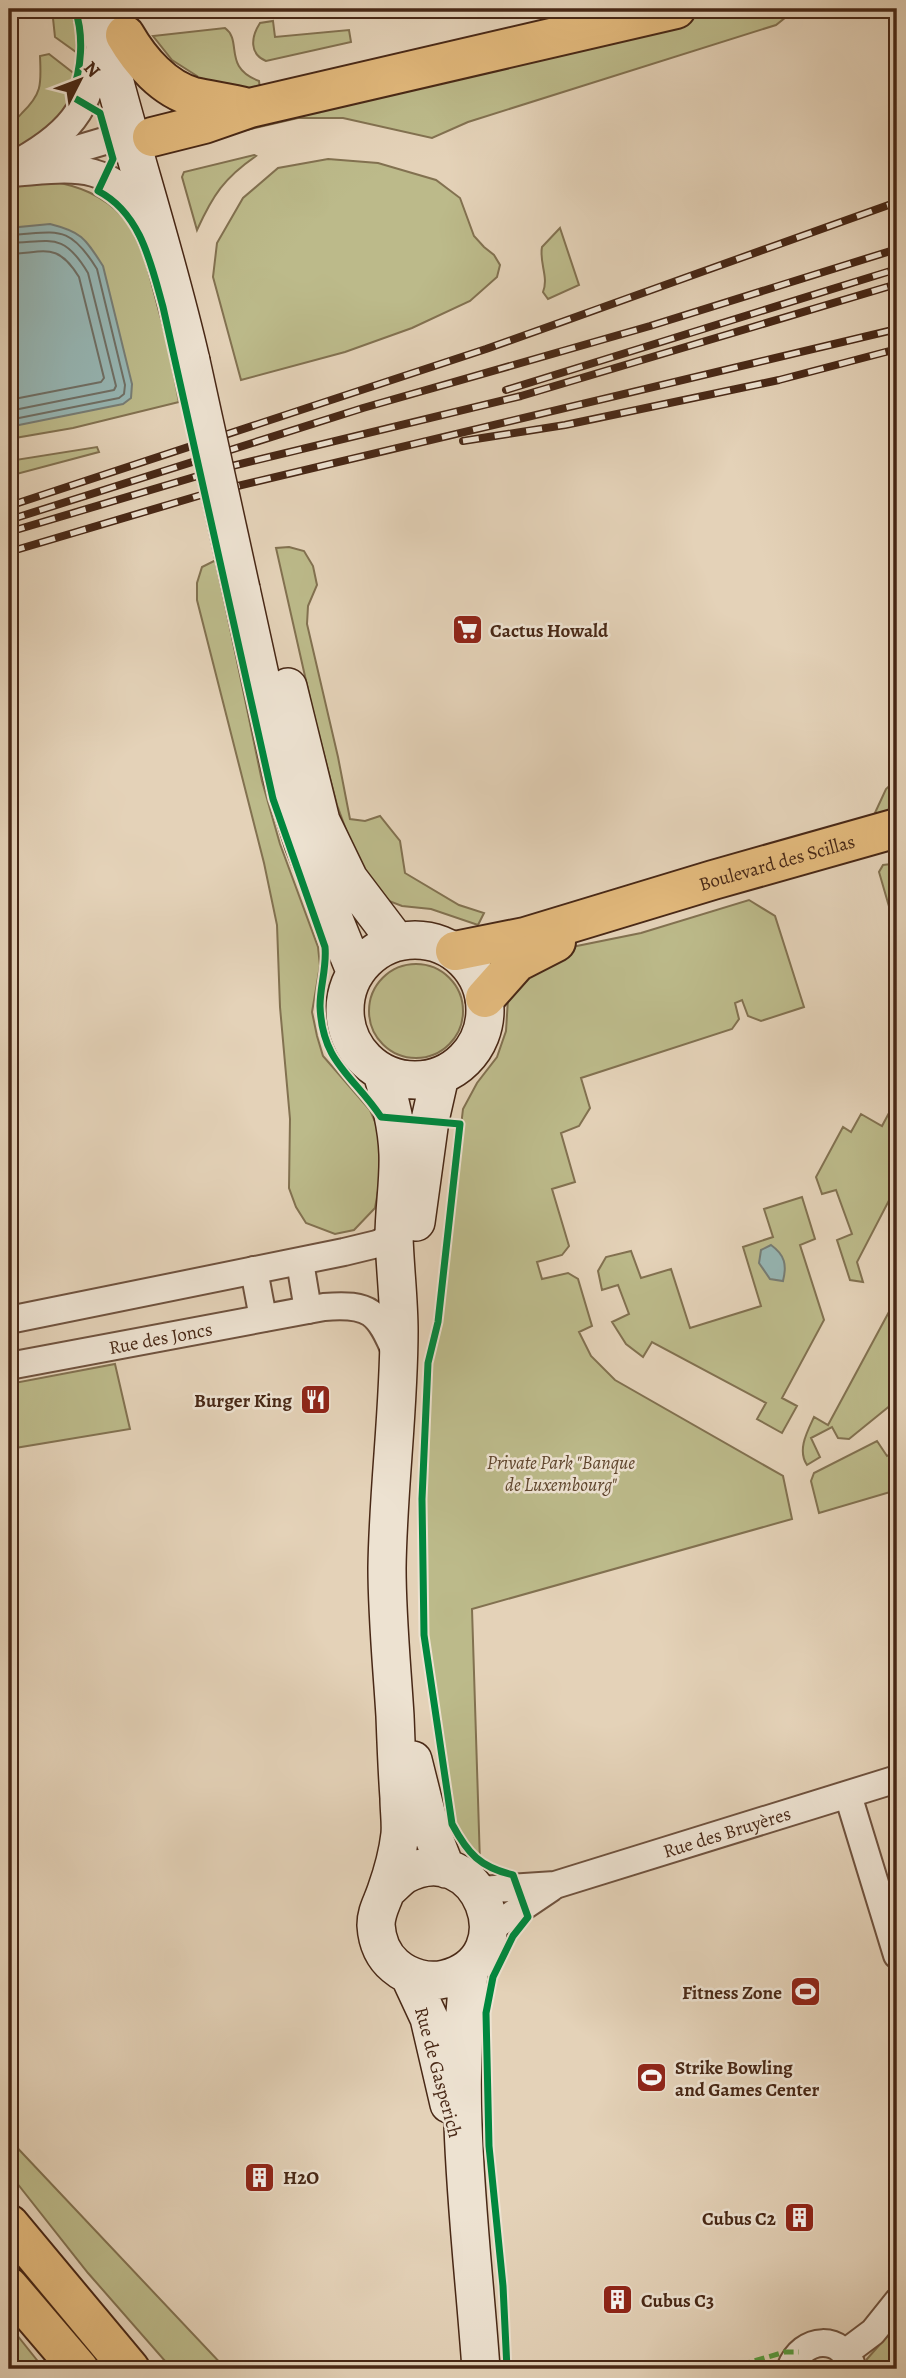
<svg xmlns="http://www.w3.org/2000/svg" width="906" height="2378" viewBox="0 0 906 2378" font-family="Alegreya,serif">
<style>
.green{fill:#bcba8a;stroke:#827150;stroke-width:2}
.water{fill:#96b6b4;stroke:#777d75;stroke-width:2}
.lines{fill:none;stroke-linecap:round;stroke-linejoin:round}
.shore{stroke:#6f6f65;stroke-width:2}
.street-casing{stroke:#6f523e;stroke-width:30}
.secondary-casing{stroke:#482816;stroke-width:40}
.primary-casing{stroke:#482816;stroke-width:42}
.highway-casing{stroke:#482816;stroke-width:42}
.street{stroke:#ede2d1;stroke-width:26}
.secondary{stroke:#ede2d1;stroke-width:37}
.primary{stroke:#e2b97c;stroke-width:38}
.highway{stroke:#e2b97c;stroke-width:38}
.rail-casing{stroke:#482816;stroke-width:8}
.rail{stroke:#ede2d1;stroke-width:5;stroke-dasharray:16;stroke-linecap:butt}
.secondary-bridge-casing{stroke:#482816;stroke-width:40;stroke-linecap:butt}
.secondary-bridge{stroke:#ede2d1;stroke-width:37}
.quiet{stroke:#559c3d;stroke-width:5;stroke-dasharray:10 5;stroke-linecap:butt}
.cycleway-casing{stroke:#ede2d1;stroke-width:11}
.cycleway{stroke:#00873e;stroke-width:7}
.labels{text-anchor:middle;stroke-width:5;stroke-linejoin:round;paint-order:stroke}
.poi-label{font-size:19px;font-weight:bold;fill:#482816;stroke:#ede2d1;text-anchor:start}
.street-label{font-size:19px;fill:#482816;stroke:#ede2d1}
.park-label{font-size:19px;font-style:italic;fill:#5f452d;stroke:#ede2d1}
</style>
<rect width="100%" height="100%" fill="#e4d2b8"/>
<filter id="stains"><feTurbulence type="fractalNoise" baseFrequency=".00286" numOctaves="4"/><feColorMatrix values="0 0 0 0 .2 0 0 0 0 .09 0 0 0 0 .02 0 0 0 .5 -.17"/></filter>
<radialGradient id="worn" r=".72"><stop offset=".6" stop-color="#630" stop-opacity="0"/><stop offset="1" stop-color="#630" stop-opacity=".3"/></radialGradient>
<path class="green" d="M 52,9 L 70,9 L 76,29 L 76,52 L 55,37 Z
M 708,9 L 796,9 L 776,25 L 468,122 L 432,138 L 343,118 L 298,118 L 204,140 L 204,135 L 682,17 Z
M 273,21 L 275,37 L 349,30 L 351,42 L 266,61 C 249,54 251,37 260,23 Z
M 225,28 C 243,41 222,67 259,81 L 260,88 L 245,92 L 193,83 L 197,76 L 172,60 L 153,36 Z
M 49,54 L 76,75 L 82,75 L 81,83 L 57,126 L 9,156 L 9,123 C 15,121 18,118 22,113 C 43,93 41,83 40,56 Z
M 254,155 L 256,156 C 224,178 213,195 197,230 L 182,177 L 184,172 Z
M 328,159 L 378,163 L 436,180 L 460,198 L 474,236 L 484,247 L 494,255 L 500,265 L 497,277 L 470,301 L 412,328 L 345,352 L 241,380 L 213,277 L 217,243 L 243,198 L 278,168 Z
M 51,181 C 78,186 103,195 122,216 C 152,249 170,357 179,402 L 73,428 L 9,439 L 9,185 Z
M 560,228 L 579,285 L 548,299 L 543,292 C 549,277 539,263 542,247 Z
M 97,447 L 99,452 L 9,476 L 9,461 Z
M 289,547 L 304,551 L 313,566 L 317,585 L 308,606 L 307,624 L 338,757 L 350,819 L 365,821 L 380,816 L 400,841 L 405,873 L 459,905 L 484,913 L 478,925 L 431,909 L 402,906 L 389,901 L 359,865 L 337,805 L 314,716 L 276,548 Z
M 216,560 L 262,781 L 280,844 L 318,947 L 320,966 L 312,1012 L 317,1036 L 323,1056 L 370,1110 L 379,1131 L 380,1180 L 375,1208 L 354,1230 L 335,1234 L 306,1223 L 296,1207 L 289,1188 L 290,1119 L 280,1007 L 277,925 L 264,863 L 197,600 L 197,583 L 202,567 Z
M 897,779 L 897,808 L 874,815 L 886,789 Z
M 891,864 L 897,884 L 897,934 L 879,872 L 883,865 Z
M 749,900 L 775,916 L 804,1007 L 761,1021 L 748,1016 L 742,1000 L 735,1003 L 739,1019 L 732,1029 L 581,1078 L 590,1108 L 579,1126 L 561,1133 L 575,1182 L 552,1189 L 569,1246 L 562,1255 L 537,1262 L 542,1279 L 568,1273 L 578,1279 L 592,1326 L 579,1332 L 591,1356 L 615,1380 L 783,1476 L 792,1519 L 472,1609 L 480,1863 C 462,1844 454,1832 448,1806 L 424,1635 L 422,1499 L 428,1363 L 438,1322 L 463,1109 L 477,1083 L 497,1057 L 506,1031 L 508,999 L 513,984 L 567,948 L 641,933 Z
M369 1011a47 47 0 1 1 94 0a47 47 0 1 1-94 0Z
M 897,1098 L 897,1185 L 857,1262 L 863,1282 L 850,1280 L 837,1240 L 852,1234 L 836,1190 L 822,1194 L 816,1177 L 843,1127 L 851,1132 L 861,1114 L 882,1126 Z
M 802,1197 L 815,1239 L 800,1245 L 824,1320 L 782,1398 L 797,1406 L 782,1433 L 757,1419 L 766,1403 L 652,1342 L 643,1357 L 626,1344 L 612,1322 L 629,1314 L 618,1285 L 602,1290 L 598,1271 L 606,1257 L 631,1251 L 641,1278 L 671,1269 L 690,1328 L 761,1306 L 743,1247 L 773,1237 L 764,1209 Z
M 897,1297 L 897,1379 L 891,1385 L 897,1392 L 897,1400 L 849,1439 L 838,1438 L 832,1427 L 811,1438 L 820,1457 L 807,1465 C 797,1450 807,1432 814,1417 L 828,1425 Z
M 115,1364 L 130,1429 L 9,1449 L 9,1384 Z
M 877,1441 L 887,1456 L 897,1450 L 897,1490 L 819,1513 L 811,1481 L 814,1473 Z
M 9,2139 L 226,2369 L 172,2369 L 88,2273 L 9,2173 Z
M 9,2325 L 44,2369 L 9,2369 Z
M 897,2325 L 897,2369 L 865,2369 L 867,2359 Z"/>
<path class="water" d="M 50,224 C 82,232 85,238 103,266 L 132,384 L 131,398 L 123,404 L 9,427 L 9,228 Z
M 771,1245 C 785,1255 787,1265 783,1281 L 770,1279 L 759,1263 L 761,1250 Z"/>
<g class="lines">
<path class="shore" d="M 9,235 C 56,233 68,222 97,269 L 125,385 L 124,394 L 119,398 L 9,420
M 9,243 C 51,242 63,231 88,273 L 116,386 L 114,390 L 9,411
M 9,254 C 44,253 57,241 79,277 L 104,378 L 101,382 L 9,400"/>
<defs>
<g id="street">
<path d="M 37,161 L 128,134"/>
<path d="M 9,167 C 67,137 92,110 100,43"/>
<path d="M 9,173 C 73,169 103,159 149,213"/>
<path d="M 300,1262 L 308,1310"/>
<path d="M 254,1270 L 263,1318"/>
<path d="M 9,1320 L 344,1252 L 377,1244 L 394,1236"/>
<path id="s1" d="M 9,1366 L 324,1307 C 370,1303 379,1312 396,1354"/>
<path d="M 848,1795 L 897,1955"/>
<path id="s2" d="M 479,1890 L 555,1885 L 897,1779"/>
<path d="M 489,1930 L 551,1888"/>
<path d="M 845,2353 L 873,2332 L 897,2302"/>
<path d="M 790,2369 C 802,2336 843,2333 853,2369"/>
</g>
<path id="secondary" d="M 96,9 C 124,127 164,243 191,361
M 241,589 L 283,780 L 304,845 L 355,971
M 288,687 L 321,821 L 349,879 L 396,941
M345 1010a70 70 0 1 1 140 0a70 70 0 1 1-140 0Z
M 382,1073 C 390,1100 397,1126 398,1154 C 399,1181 394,1209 394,1237 C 395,1268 399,1300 399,1331 C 399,1410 388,1489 387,1568 C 387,1617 392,1667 395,1716 C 396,1743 397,1771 399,1798 C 399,1810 401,1823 400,1834 C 398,1852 392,1874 386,1891 C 382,1903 376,1912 376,1925 C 377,1941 383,1956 395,1966 C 409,1978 428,1983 445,1979 C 528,1958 479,1834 404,1875 C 398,1879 392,1886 386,1891
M 416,1222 L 430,1120 L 440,1076
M 413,1760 L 430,1828 L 446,1869
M 470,1967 C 451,2097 472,2239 481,2369
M 409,1975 L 429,2018 L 449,2104"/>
<g id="primary">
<path id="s3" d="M 455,951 L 525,937 L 713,880 L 897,828"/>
<path d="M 485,998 L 517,962 L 556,942"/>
</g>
<path id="highway" d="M 125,35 C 140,61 164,89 194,97 C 212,101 230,103 248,108
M 152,137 L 204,124 L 250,108 L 676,9
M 9,2224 L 130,2369
M 9,2287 L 79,2369"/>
</defs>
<use href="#street" class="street-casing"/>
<use href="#secondary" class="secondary-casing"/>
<use href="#primary" class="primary-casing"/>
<use href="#highway" class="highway-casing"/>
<use href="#street" class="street"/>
<use href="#secondary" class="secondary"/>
<use href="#primary" class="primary"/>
<use href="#highway" class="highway"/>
<defs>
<path id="rail" d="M 506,390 L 897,269
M 463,441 L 565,425 L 779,380 L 897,349
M 9,506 L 486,349 L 897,202
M 9,520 L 363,408 L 650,326 L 897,249
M 9,532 L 228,467 L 521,396 L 897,284
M 9,552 L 208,493 L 897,329"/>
</defs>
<use href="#rail" class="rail-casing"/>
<use href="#rail" class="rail"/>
<defs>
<path id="secondary-bridge" d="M 191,361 L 241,589"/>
</defs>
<use href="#secondary-bridge" class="secondary-bridge-casing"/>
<use href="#secondary-bridge" class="secondary-bridge"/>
<path class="quiet" d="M 726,2369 L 785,2352 L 799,2352"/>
<defs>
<path id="cycleway" d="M 75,9 C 84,35 82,69 71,96 L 100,113 L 113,159 L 98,191 C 141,213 151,264 163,307 L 273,799 L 325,947 C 327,967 320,986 320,1006 C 322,1063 353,1075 381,1117 L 460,1124 L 438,1322 L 428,1363 L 422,1499 L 424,1635 L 452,1824 C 468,1854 480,1867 513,1875 L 528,1917 L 513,1936 L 493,1977 L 486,2013 L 489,2146 L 503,2286 L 507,2369"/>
</defs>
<use href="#cycleway" class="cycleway-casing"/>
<use href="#cycleway" class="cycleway"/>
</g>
<defs>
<symbol id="supermarket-square" viewBox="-11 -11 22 22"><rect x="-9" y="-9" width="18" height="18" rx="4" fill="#8f2418" stroke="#ede2d1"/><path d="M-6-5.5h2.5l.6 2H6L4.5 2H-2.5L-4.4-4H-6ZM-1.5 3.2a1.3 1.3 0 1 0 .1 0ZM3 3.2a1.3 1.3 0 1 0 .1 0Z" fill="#fff"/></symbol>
<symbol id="restaurant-square" viewBox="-11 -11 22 22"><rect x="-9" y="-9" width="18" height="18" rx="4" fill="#8f2418" stroke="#ede2d1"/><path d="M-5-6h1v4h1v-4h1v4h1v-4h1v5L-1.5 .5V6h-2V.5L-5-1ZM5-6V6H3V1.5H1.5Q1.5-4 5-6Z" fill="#fff"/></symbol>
<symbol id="stadium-square" viewBox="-11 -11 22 22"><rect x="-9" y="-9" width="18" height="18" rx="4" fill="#8f2418" stroke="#ede2d1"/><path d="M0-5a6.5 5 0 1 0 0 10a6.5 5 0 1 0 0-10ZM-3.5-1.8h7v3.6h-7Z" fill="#fff"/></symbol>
<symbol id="building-square" viewBox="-11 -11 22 22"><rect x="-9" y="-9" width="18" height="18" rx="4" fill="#8f2418" stroke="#ede2d1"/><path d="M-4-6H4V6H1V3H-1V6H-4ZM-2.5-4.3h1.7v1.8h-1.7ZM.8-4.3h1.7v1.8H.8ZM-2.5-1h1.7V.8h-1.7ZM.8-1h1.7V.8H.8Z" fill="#fff"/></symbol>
</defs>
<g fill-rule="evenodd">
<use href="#supermarket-square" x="450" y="612" width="35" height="35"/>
<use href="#restaurant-square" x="298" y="1382" width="35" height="35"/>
<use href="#stadium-square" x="788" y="1974" width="35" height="35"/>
<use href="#stadium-square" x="634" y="2060" width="35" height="35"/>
<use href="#building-square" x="242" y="2160" width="35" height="35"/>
<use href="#building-square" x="782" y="2200" width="35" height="35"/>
<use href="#building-square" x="600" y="2282" width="35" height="35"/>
</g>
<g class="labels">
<g class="poi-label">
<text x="490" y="637">Cactus Howald</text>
<text x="292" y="1407" text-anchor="end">Burger King</text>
<text x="782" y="1999" text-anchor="end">Fitness Zone</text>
<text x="675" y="2074">Strike Bowling<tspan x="675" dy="22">and Games Center</tspan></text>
<text x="283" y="2184">H2O</text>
<text x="776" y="2225" text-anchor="end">Cubus C2</text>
<text x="641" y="2307">Cubus C3</text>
</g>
<g class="street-label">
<text dy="7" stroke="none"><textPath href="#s3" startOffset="334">Boulevard des Scillas</textPath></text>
<text dy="7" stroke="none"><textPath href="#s1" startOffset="154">Rue des Joncs</textPath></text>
<text dy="7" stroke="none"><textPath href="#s2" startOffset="256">Rue des Bruyères</textPath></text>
<text transform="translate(439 2072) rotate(75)" y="7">Rue de Gasperich</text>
</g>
<g class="park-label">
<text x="561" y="1469">Private Park "Banque<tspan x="561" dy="22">de Luxembourg"</tspan></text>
</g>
</g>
<rect width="906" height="2378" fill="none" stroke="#e4d2b8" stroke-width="35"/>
<rect x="10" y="10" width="885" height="2357" fill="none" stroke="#482816" stroke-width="3.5"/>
<rect x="18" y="18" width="871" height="2343" fill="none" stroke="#482816" stroke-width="2"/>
<g transform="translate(80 80) rotate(48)" stroke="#ede2d1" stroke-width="5" paint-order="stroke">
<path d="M0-5L12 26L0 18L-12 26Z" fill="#482816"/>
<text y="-10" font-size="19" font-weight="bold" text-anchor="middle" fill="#482816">N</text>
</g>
<rect width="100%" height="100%" filter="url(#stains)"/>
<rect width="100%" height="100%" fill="url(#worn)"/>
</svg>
